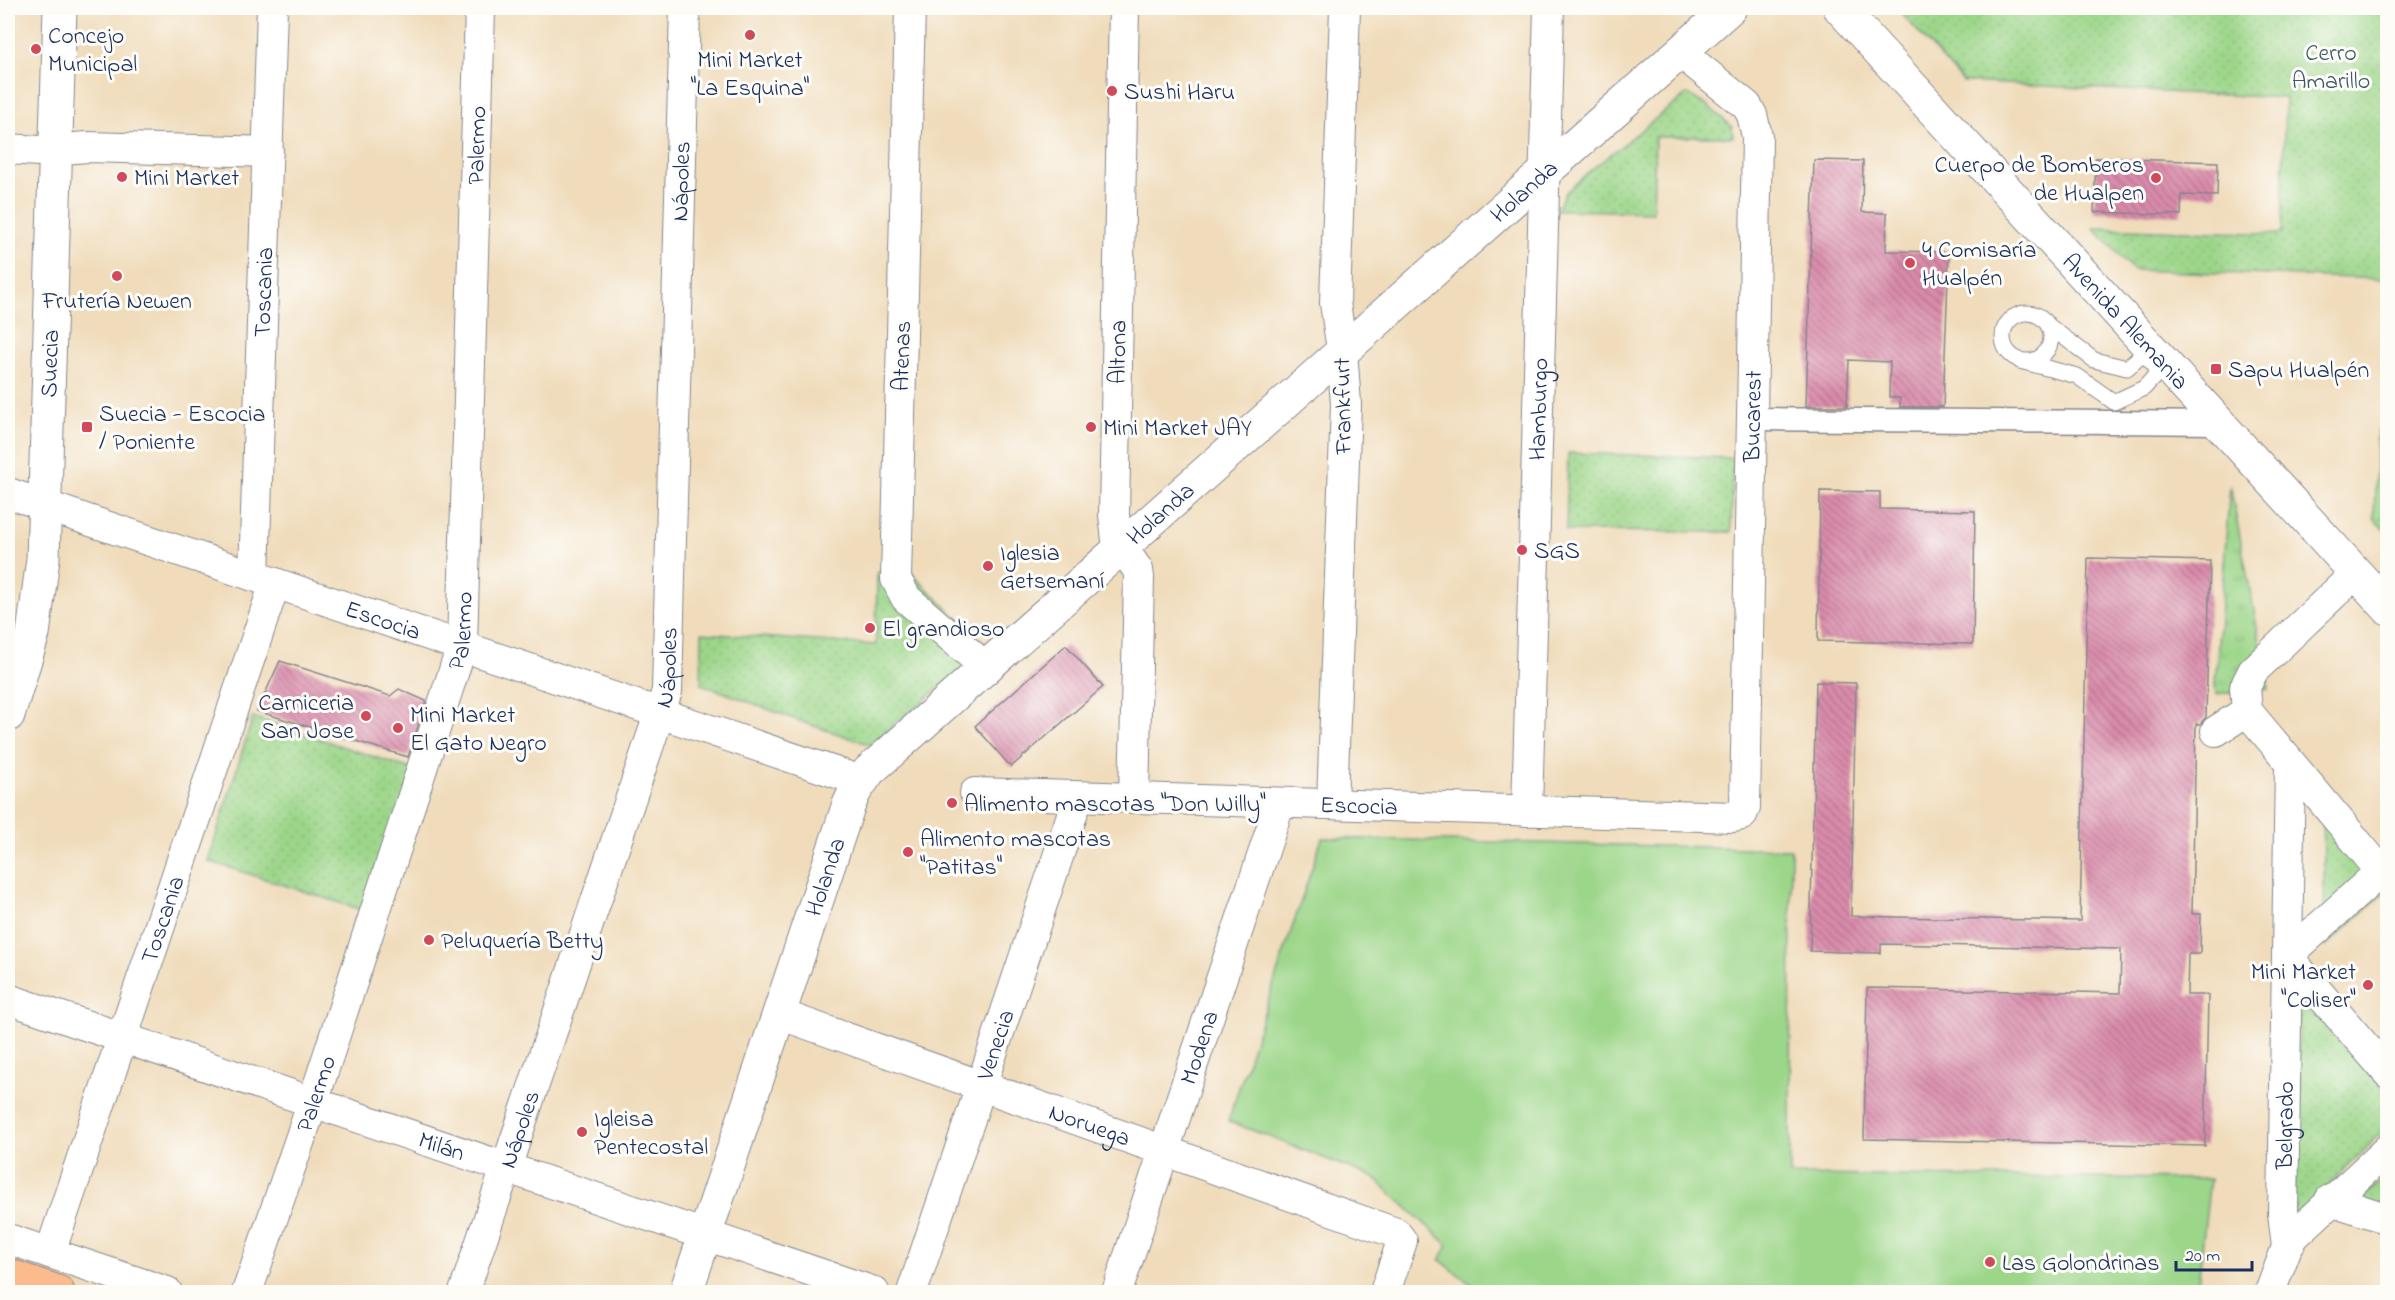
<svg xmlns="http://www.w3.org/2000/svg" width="2395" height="1300" viewBox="0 0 2395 1300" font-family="'Indie Flower',sans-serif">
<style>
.grass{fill:url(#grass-tufts);stroke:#5c8274;stroke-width:1.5}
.park{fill:url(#park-dots);stroke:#5c8274;stroke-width:1.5}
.garden{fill:#9cd689;stroke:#5c8274;stroke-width:1.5}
.building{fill:url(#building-back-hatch)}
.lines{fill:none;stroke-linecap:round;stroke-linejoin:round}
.service-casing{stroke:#86868c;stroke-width:17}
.pedestrian-casing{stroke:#86868c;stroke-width:25}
.minor-casing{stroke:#86868c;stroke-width:32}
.tertiary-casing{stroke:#86868c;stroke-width:35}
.primary-casing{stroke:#86868c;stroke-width:35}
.service{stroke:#fff;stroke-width:15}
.pedestrian{stroke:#fff;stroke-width:22}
.minor{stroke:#fff;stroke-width:30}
.tertiary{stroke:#fff;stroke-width:33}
.primary{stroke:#fbbb8c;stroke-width:33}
.poi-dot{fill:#d1495b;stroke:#fdfcf7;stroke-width:2}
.labels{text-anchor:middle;stroke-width:6;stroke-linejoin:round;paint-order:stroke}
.poi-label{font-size:24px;fill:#1b2f5e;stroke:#fdfcf7;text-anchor:start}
.park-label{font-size:24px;fill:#3b5969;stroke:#fdfcf7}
.street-label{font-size:24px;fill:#1b2f5e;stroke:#fdfcf7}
</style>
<defs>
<pattern id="grass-tufts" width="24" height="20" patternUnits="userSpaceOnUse" patternTransform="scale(1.5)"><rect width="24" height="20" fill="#9cd689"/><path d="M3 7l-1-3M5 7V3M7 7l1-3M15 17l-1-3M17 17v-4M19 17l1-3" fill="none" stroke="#86b879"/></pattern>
<pattern id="park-dots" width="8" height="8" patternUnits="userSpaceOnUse" patternTransform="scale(1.5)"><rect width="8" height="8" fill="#9cd689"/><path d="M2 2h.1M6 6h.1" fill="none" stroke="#86b879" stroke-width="1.8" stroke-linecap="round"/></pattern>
<pattern id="building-back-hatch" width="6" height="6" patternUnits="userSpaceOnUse" patternTransform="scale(1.5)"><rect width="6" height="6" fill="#da8baa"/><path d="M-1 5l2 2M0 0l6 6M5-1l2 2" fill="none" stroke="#b0728e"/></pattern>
</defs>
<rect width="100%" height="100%" fill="#fdfcf7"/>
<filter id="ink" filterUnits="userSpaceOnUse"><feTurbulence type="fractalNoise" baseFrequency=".0167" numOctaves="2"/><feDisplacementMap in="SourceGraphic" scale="12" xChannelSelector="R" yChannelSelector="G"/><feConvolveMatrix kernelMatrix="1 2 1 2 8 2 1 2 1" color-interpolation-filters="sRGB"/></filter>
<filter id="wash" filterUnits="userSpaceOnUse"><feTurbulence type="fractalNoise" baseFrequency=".008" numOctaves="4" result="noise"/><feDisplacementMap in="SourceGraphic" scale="24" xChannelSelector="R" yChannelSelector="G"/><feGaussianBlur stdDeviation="1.35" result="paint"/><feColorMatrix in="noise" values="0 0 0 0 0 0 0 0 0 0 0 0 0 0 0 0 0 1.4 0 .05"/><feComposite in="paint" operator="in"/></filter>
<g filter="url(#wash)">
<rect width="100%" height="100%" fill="#f0dcbb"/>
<path class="grass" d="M 2377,430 L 2387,431 L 2387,532 L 2374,518 Z
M 2230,485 L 2269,689 L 2216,694 L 2215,685 Z"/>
<path class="park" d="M 1897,8 L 2387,8 L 2388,218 L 2384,279 L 2133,270 L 2094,228 L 2282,234 L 2285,98 L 1963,82 Z
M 1687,94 L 1708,106 L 1732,127 L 1733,137 L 1655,137 L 1653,212 L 1557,210 L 1565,193 L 1592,169 Z
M 1568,453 L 1733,458 L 1731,532 L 1566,531 Z
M 909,571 L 987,647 L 871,745 L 805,723 L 701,684 L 702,633 L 876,645 L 877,572 Z
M 253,717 L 414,770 L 366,911 L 208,861 Z
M 2323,798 L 2388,867 L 2387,890 L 2325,947 Z
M 2299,991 L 2387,1093 L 2388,1127 L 2293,1221 Z
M 2387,1177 L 2387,1214 L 2356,1204 Z"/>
<path class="garden" d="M 1322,838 L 1791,849 L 1790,1175 L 2210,1179 L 2197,1292 L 1481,1292 L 1440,1260 L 1448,1245 L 1373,1177 L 1228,1121 Z"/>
<g id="blocks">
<path class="building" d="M 2096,158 L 2218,162 L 2217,196 L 2182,195 L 2181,215 L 2094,212 Z
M 1814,160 L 1863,161 L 1862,212 L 1887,213 L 1886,251 L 1949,252 L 1943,407 L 1900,407 L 1900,398 L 1889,397 L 1890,362 L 1849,360 L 1847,406 L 1806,406 Z
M 1820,491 L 1880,492 L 1880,509 L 1975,511 L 1973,644 L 1818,641 Z
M 2088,558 L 2210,561 L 2206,717 L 2200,724 L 2196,724 L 2192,914 L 2201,914 L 2200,954 L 2188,954 L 2187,995 L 2208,995 L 2205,1146 L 1864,1139 L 1867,988 L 2120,993 L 2121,949 L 1881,944 L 1881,953 L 1810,951 L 1816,682 L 1856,683 L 1851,916 L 2080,921 Z
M 1066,645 L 1103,687 L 1011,767 L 975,726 Z
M 280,661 L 390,696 L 399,689 L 426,701 L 408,757 L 257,711 Z"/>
</g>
</g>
<g filter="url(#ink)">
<use href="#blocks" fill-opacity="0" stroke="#86868c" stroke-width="1.5"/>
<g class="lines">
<defs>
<path id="service" d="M2003 337a24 24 0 1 1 48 0a24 24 0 1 1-48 0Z
M 2049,326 L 2094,360 L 2127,368 L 2150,348
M 2020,361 L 2077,376 L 2114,402 L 2144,388 L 2165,365"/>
<path id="pedestrian" d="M 1752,419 L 2219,423"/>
<g id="minor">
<path d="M 910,8 L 896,579 L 906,598 L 984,666"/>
<path d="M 1124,8 L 1114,515 L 1117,540 L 1138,570 L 1139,577 L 1134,798"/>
<path d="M 8,149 L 39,151 L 87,147 L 268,152"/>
<path id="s1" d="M 8,493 L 861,781"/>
<path id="s2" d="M 254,576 L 272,8"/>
<path d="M 2247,711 L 2245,687 L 2253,671 L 2356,573"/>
<path d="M 2216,731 L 2247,711 L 2381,871"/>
<path id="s3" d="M 975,793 L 1734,817 L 1742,815 L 1745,807 L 1757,136 L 1752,115 L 1747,106 L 1680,52"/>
<path d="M 1332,804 L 1346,404 L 1342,350 L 1335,303 L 1345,8"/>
<path id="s4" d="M 1527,811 L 1549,8"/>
<path d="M 2388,865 L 2287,956 L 2388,1073"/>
<path id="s5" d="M 8,999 L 874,1292"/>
<path id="s6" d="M 779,1014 L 1396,1233 L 1402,1241 L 1385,1292"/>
<path d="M 2330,1200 L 2388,1219"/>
<path d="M 8,1239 L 167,1292"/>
<path id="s7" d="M 2287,1247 L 2283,1213 L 2290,764"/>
<path id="s8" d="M 50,1253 L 275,583"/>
<path id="s9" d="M 247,1292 L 313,1102 L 462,646 L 480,8"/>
<path id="s10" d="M 464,1292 L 667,691 L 685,8"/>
<path id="s11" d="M 912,1292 L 1078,797"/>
<path id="s12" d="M 1117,1292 L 1280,803"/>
<path d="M 2270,1292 L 2287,1247 L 2295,1235 L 2388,1149"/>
</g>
<g id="tertiary">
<path id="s13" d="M 1840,8 L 2388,608"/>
<path id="s14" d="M 8,715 L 33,634 L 43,559 L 60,8"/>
<path id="s15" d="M 686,1292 L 848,807 L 855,791 L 869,771 L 1730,8"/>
</g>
<path id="primary" d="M 8,1275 L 58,1292"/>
</defs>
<use href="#service" class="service-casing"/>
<use href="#pedestrian" class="pedestrian-casing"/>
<use href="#minor" class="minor-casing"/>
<use href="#tertiary" class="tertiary-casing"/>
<use href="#primary" class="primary-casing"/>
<use href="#service" class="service"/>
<use href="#pedestrian" class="pedestrian"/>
<use href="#minor" class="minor"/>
<use href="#tertiary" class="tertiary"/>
<use href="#primary" class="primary"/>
</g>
</g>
<g class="poi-dot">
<circle cx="750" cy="35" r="6"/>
<circle cx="36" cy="49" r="6"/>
<circle cx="1112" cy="91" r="6"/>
<circle cx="122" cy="177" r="6"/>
<circle cx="2156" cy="178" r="6"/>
<circle cx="1910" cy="263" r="6"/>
<circle cx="117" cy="276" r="6"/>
<rect x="2210" y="363" width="12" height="12" rx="3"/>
<rect x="81" y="421" width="12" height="12" rx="3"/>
<circle cx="1091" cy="427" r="6"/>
<circle cx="1522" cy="550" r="6"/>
<circle cx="988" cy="566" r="6"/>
<circle cx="870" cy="628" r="6"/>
<circle cx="366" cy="716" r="6"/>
<circle cx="398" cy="728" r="6"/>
<circle cx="952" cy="803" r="6"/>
<circle cx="908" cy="852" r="6"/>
<circle cx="429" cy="940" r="6"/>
<circle cx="2368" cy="985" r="6"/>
<circle cx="582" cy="1132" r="6"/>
<circle cx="1990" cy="1262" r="6"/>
</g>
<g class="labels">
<g class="poi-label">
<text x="48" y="43">Concejo<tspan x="48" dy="28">Municipal</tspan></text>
<text x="750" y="67" text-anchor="middle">Mini Market<tspan x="750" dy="28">"La Esquina"</tspan></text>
<text x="1124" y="99">Sushi Haru</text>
<text x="2144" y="172" text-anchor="end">Cuerpo de Bomberos<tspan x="2144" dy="28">de Hualpen</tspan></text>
<text x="134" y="185">Mini Market</text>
<text x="1922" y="257">4 Comisaría<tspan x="1922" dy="28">Hualpén</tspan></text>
<text x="117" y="308" text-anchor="middle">Frutería Newen</text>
<text x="2228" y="377">Sapu Hualpén</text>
<text x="99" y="421">Suecia - Escocia<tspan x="99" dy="28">/ Poniente</tspan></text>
<text x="1103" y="435">Mini Market JAY</text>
<text x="1534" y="558">SGS</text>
<text x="1000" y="560">Iglesia<tspan x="1000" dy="28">Getsemaní</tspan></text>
<text x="882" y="636">El grandioso</text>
<text x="354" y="710" text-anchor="end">Carniceria<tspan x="354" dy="28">San Jose</tspan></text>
<text x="410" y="722">Mini Market<tspan x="410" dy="28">El Gato Negro</tspan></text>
<text x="964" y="811">Alimento mascotas "Don Willy"</text>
<text x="920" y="846">Alimento mascotas<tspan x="920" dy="28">"Patitas"</tspan></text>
<text x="441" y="948">Peluquería Betty</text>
<text x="2356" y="979" text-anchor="end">Mini Market<tspan x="2356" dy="28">"Coliser"</tspan></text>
<text x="594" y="1126">Igleisa<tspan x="594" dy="28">Pentecostal</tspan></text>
<text x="2002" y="1270">Las Golondrinas</text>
</g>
<g class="park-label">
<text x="2331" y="60">Cerro<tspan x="2331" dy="28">Amarillo</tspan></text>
</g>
<g class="street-label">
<text dy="8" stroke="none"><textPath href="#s9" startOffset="1182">Palermo</textPath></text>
<text dy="8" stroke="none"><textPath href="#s10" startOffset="1144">Nápoles</textPath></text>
<text dy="8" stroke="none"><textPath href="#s15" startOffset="1428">Holanda</textPath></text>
<text dy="8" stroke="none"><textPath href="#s2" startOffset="284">Toscania</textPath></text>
<text dy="8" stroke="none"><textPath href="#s13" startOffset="424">Avenida Alemania</textPath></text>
<text transform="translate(1117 352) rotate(-89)" y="8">Altona</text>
<text transform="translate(901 356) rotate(-88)" y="8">Atenas</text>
<text dy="8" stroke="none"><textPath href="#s14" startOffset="356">Suecia</textPath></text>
<text transform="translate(1342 406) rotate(-91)" y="8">Frankfurt</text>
<text dy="8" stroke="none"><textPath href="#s4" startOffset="402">Hamburgo</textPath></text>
<text dy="8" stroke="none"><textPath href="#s3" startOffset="1167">Bucarest</textPath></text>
<text dy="8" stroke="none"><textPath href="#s15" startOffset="942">Holanda</textPath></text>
<text dy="8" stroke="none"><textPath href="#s1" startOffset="396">Escocia</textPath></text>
<text dy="8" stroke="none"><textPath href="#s9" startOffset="696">Palermo</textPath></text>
<text dy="8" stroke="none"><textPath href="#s10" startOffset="658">Nápoles</textPath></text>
<text dy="8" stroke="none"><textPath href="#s3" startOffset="384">Escocia</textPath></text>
<text dy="8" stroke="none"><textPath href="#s15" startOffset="438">Holanda</textPath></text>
<text dy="8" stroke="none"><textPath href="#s8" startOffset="352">Toscania</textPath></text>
<text dy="8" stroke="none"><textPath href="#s11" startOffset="261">Venecia</textPath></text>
<text dy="8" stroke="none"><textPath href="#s12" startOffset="258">Modena</textPath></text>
<text dy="8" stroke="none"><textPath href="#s9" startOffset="210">Palermo</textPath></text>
<text dy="8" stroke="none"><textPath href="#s6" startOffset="330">Noruega</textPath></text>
<text dy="8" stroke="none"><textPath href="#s7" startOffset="122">Belgrado</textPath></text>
<text dy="8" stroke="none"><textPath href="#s10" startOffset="172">Nápoles</textPath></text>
<text dy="8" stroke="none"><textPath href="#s5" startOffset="458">Milán</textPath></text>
</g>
</g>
<rect width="2395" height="1300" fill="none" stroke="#fdfcf7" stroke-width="30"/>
<path d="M2176 1261v9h76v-9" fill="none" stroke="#1b2f5e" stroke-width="3"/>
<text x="2185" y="1261" font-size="18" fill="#1b2f5e" stroke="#fdfcf7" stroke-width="4.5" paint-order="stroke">20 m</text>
</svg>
